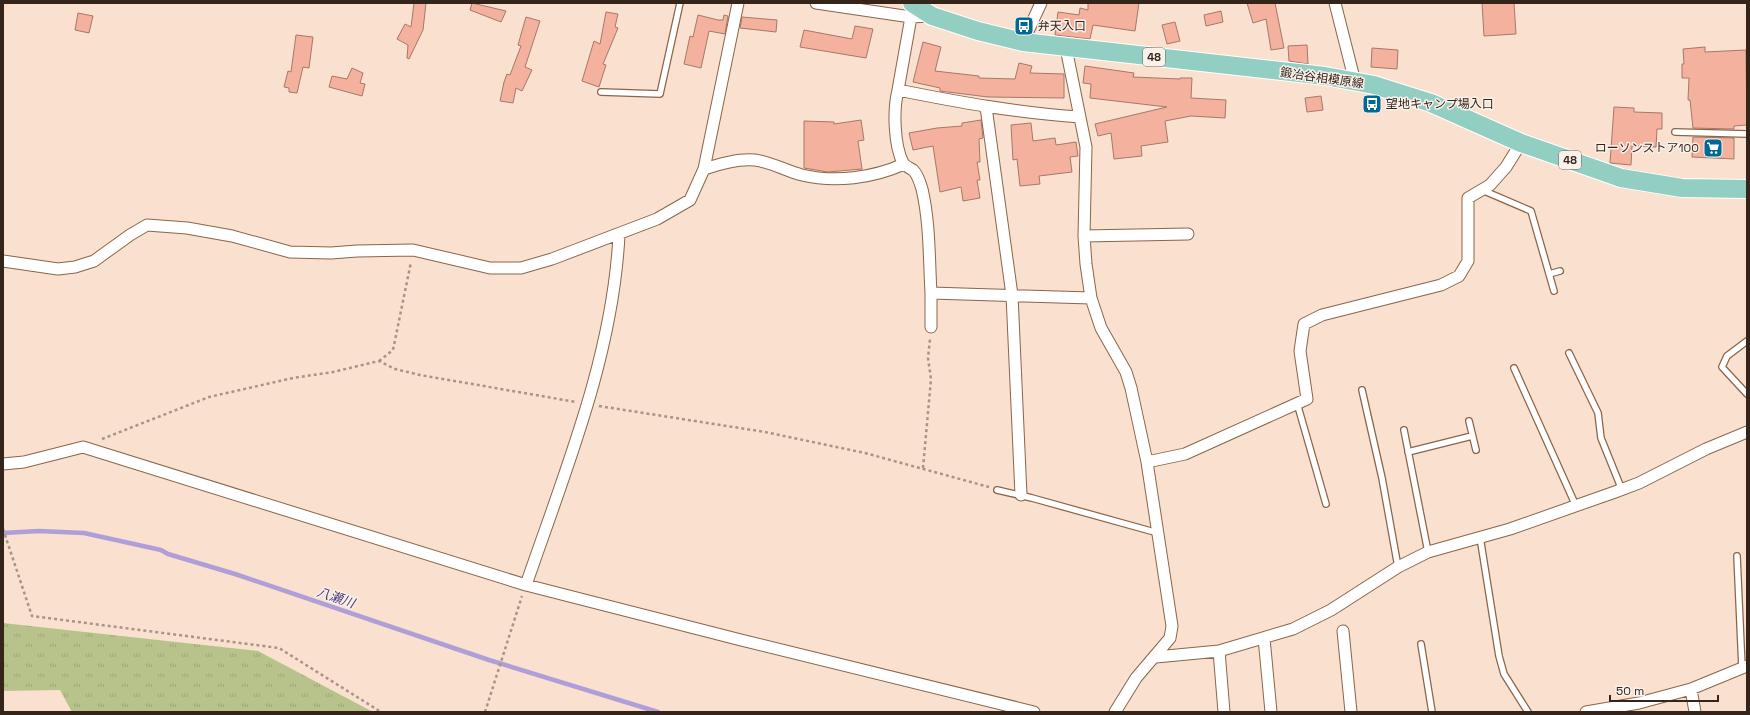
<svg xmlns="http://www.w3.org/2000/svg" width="1750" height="715" viewBox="0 0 1750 715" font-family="'Space Grotesk','Noto Sans JP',sans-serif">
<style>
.grass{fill:url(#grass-tufts)}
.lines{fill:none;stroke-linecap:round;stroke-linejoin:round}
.stream{stroke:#af9ed8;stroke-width:4.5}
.building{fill:#f4b19d;stroke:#a7786a}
.lane-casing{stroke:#8a654a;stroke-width:8}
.street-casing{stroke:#8a654a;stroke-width:13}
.primary-casing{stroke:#fff;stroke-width:20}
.path{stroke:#aa9485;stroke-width:2.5;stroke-dasharray:3 3;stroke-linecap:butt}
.lane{stroke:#fff;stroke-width:5.5}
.street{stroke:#fff;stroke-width:11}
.primary{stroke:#93cec2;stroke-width:18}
.labels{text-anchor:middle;stroke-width:3;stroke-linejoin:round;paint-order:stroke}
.shield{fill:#faf1eb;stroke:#6f6258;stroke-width:1}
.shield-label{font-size:11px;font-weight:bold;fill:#342419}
.poi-label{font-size:12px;fill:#342419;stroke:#faf1eb;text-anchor:start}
.street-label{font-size:12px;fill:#342419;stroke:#faf1eb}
.water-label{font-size:13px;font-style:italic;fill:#50377d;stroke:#faf1eb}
</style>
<defs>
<pattern id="grass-tufts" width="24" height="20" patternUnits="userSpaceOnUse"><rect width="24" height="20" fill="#b8c38c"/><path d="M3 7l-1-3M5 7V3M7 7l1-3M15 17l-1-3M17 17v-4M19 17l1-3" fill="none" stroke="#9fa778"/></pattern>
</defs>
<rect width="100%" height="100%" fill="#fae0ce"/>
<path class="grass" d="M 3,623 L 258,651 L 373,712 L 72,712 L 60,690 L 3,691 Z"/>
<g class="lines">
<path class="stream" d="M 3,533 L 39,531 L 84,533 L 161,550 L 168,554 L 235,574 L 489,660 L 658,712"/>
</g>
<path class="building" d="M 414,3 L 426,3 L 423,30 L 409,59 L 407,58 L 408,45 L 397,39 L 405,24 L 411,27 Z
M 472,3 L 506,11 L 501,22 L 470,10 Z
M 1088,3 L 1139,3 L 1135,31 L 1093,25 L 1090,39 L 1055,35 L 1058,12 L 1079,15 L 1080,8 L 1088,10 Z
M 1247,3 L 1275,3 L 1284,48 L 1271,50 L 1266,19 L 1253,23 Z
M 1482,3 L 1514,3 L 1516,34 L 1484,36 Z
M 1221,11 L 1223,22 L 1206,26 L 1204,15 Z
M 606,12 L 618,14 L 615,27 L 618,28 L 603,64 L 606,65 L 599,87 L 582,81 L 594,41 L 600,44 Z
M 78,13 L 93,16 L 89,33 L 75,30 Z
M 698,15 L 718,20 L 723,20 L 724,15 L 728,16 L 725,34 L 709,31 L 701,68 L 684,64 L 690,36 L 693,37 Z
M 526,17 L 540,21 L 525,67 L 532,70 L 522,91 L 516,88 L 513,103 L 500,101 L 504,82 L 507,74 L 510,75 L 521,46 L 518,45 Z
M 742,17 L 777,20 L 776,32 L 740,28 Z
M 1175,22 L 1180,41 L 1167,44 L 1162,25 Z
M 855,26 L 873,29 L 866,58 L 800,47 L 804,30 L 852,39 Z
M 296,35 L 313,37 L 309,68 L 303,67 L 297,93 L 289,92 L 289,88 L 284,87 L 288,71 L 291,72 Z
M 923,42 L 941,47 L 935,71 L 979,76 L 979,78 L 1015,79 L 1019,63 L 1032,66 L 1030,73 L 1064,74 L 1064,98 L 988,97 L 940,91 L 940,88 L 913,82 Z
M 1307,45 L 1308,64 L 1289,61 L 1288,46 Z
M 1705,47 L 1705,52 L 1746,50 L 1747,125 L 1734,126 L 1734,129 L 1693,128 L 1690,100 L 1688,100 L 1689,78 L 1682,78 L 1682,64 L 1684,64 L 1683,49 Z
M 1372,48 L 1398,50 L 1397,69 L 1371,67 Z
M 1085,66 L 1134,73 L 1133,77 L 1180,79 L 1180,78 L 1192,78 L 1191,98 L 1226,100 L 1225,118 L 1191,116 L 1165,121 L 1168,142 L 1141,146 L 1142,156 L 1114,159 L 1111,133 L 1098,136 L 1095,124 L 1167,107 L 1090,98 L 1091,84 L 1083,83 Z
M 352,68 L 363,73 L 360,83 L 365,84 L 362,96 L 329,87 L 332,76 L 347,79 Z
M 1321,96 L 1323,110 L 1307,112 L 1305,98 Z
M 1614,107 L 1634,108 L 1634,112 L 1662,113 L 1662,129 L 1657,129 L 1656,147 L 1632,146 L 1631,165 L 1610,163 Z
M 861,120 L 864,140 L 858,141 L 862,169 L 828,172 L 804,168 L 804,121 L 834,122 L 834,124 Z
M 981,120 L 983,138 L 979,139 L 980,162 L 977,162 L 980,180 L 977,180 L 980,198 L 963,201 L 961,187 L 940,192 L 933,146 L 913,150 L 909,133 L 937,128 L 962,126 L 962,123 Z
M 1031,123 L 1033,141 L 1055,138 L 1056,145 L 1076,142 L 1078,156 L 1070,157 L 1072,172 L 1039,176 L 1040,184 L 1020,186 L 1017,159 L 1013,160 L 1011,125 Z
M 1693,137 L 1734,138 L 1734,159 L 1692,157 Z"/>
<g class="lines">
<defs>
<path id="lane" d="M 601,92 L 660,94 L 680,3
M 1675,132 L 1747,134
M 1482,190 L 1531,211 L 1554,291
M 1549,274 L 1560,271
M 1747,341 L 1727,356 L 1722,367 L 1747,394
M 1569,353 L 1598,413 L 1601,438 L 1622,490
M 1514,368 L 1576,506
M 1362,390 L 1382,478 L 1398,567
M 1297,403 L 1326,504
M 1469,421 L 1476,450
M 1404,430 L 1428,552
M 1408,452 L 1472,436
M 997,490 L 1032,498 L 1158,533
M 1480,537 L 1499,656 L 1504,674 L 1528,712
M 1737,556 L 1742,668
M 1421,644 L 1432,712"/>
<path id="street" d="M 816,3 L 911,17 L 930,16
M 1335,3 L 1355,82
M 1023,42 L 1041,3
M 1066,48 L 1086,147 L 1084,236 L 1086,264 L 1091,298 L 1101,328 L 1126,372 L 1131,388 L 1147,462 L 1172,626 L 1170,638 L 1136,678 L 1115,712
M 898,90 L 911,17
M 986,107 L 1012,295 L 1021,495
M 1080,117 C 1018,113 958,102 898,90 C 893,110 894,145 903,163 C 905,166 910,168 913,170 C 918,175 920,182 922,189 C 930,223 929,259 931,293 L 1091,298
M 704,169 L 738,3
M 1084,236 L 1188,234
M 3,261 L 58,269 L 75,267 L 94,261 L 130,235 L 147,225 L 187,228 L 232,236 L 290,252 L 331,253 L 357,251 L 413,250 L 490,268 L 521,268 L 552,259 L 657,219 L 690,200 L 704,169 C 719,164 739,158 755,160 C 771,162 786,171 802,175 C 835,183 873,178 904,164
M 931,327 L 931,293
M 1147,462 L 1185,454 L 1307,399 L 1300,351 L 1304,324 L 1322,315 L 1441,285 L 1459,276 L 1468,261 L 1468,198 L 1490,185 L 1506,167 L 1521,143
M 3,464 L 24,462 L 83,447 L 526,585 L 741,640 L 1034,712
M 526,585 C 565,471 613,356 619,235
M 1343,631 L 1351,712
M 1264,638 L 1271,712
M 1219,651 L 1224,712
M 1156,657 L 1219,651 L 1293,629 L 1331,610 L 1398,567 L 1428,552 L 1510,529 L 1615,492 L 1639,483 L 1706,449 L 1747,432
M 1691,689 L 1695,712
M 1586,712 L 1639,703 L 1691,689 L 1747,666"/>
<path id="primary" d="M 912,3 L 932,16 L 978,31 L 1023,42 L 1325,76 L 1374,85 L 1431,103 L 1521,143 L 1621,178 L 1682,188 L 1747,189"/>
</defs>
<use href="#lane" class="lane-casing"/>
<use href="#street" class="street-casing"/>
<use href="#primary" class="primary-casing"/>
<path class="path" d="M 379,361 L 393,350 L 411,262
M 599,406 L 765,432 L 865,453 L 989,487
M 102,439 L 209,397 L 293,378 L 333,372 L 379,361 L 395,369 L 420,375 L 576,402
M 923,468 L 931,379 L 928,358 L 930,339
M 3,529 L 32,616 L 279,648 L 381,712
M 485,712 L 522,596"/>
<use href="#lane" class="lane"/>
<use href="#street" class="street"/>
<use href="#primary" class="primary"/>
</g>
<defs>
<symbol id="bus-square" viewBox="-11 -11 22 22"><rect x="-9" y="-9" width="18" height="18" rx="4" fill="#006896" stroke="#faf1eb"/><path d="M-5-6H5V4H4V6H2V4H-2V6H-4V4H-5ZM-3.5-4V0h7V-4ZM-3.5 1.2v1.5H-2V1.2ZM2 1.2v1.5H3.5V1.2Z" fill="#fff"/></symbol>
<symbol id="supermarket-square" viewBox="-11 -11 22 22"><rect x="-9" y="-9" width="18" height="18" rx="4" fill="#006896" stroke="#faf1eb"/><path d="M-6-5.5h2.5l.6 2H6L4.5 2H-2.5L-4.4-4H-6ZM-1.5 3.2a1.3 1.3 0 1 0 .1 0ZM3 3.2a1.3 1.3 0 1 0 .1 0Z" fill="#fff"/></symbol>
</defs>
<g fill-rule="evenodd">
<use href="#bus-square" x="1013" y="15" width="22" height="22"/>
<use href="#bus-square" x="1361" y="93" width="22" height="22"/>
<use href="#supermarket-square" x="1702" y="137" width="22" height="22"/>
</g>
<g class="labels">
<g class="shield">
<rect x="1143" y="48" width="22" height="18" rx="3"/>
<rect x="1559" y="151" width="22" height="18" rx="3"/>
</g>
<g class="shield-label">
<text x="1154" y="61">48</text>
<text x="1570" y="164">48</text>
</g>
<g class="poi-label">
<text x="1038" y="30">弁天入口</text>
<text x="1386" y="108">望地キャンプ場入口</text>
<text x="1699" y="152" text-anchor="end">ローソンストア100</text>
</g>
<g class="street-label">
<text transform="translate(1322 78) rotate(8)" y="4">鍛冶谷相模原線</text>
</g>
<g class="water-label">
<text transform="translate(336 597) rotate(19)" y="5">八瀬川</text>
</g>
</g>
<rect width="1750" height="715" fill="none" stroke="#342419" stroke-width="8"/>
<path d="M1610 695v6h108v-6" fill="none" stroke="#342419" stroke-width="2"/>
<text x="1616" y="695" font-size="12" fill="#342419" stroke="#faf1eb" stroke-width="3" paint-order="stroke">50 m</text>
</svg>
